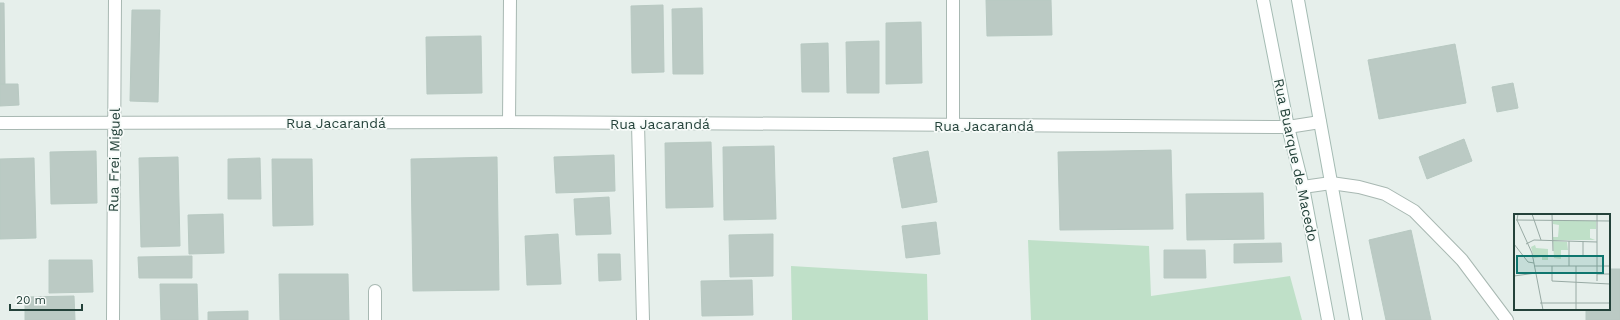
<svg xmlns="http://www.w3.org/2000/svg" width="1620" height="320" viewBox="0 0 1620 320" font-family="'Work Sans',sans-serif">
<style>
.green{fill:#bfe0c8}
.building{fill:#bbcac4;stroke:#b8c9c2}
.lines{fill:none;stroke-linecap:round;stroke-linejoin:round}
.minor-casing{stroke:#a8b8b2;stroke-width:14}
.secondary-casing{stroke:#a4bbb3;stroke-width:14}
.minor{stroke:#fff;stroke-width:12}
.secondary{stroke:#fff;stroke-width:12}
.labels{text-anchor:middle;stroke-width:3.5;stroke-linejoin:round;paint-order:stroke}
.street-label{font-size:14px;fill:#24423a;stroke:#f7fbf9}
.inset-road{fill:none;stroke:#98aaa4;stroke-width:1}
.view{fill:#0f766e;fill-opacity:0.15;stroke:#0f766e;stroke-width:2}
.inset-edge{fill:none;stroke:#24423a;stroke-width:2}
</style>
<rect width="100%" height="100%" fill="#e6efeb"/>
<path class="green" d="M 1028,240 L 1149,246 L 1151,296 L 1290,276 L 1302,320 L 1031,320 Z
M 791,266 L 927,274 L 928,320 L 792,320 Z"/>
<path class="building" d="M 986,0 L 1051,0 L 1052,35 L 987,36 Z
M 0,3 L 4,3 L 5,84 L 0,84 Z
M 663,5 L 664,72 L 632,73 L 631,6 Z
M 702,8 L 703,74 L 673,74 L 672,9 Z
M 132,10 L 160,10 L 158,102 L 130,101 Z
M 921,22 L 922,83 L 886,84 L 886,23 Z
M 481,36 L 482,93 L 427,94 L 426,37 Z
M 879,41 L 879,93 L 847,93 L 846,42 Z
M 828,43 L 829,92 L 802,92 L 801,44 Z
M 1455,44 L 1466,103 L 1379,119 L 1368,60 Z
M 1513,83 L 1518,108 L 1497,112 L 1492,87 Z
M 0,84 L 18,84 L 19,105 L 0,106 Z
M 1464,139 L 1472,161 L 1427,179 L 1419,157 Z
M 711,142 L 713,207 L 666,208 L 665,143 Z
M 774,146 L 776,219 L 724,220 L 723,147 Z
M 1171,150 L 1173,229 L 1060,230 L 1058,152 Z
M 96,151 L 97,203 L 51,204 L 50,152 Z
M 928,151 L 937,202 L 902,208 L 893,158 Z
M 614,155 L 615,191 L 556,193 L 554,157 Z
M 178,157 L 180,246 L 141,247 L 139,158 Z
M 497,157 L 499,290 L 413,291 L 411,159 Z
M 34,158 L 36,238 L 0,239 L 0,159 Z
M 260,158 L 261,199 L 228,199 L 228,159 Z
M 272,159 L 312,159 L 313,225 L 273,226 Z
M 1263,193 L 1264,239 L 1187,240 L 1186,194 Z
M 609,197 L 611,234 L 576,235 L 574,199 Z
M 223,214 L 224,253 L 189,254 L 188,215 Z
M 936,222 L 940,254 L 906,258 L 902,226 Z
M 1411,230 L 1431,320 L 1386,320 L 1369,240 Z
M 558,234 L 561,284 L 527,285 L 525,236 Z
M 773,234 L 773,276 L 730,277 L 729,235 Z
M 1281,243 L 1282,262 L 1234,263 L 1234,244 Z
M 1164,250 L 1205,250 L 1206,278 L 1164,278 Z
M 598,254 L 620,254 L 621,280 L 599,281 Z
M 192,256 L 192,278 L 139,278 L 138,257 Z
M 49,260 L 92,260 L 93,292 L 49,293 Z
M 1609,269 L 1620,269 L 1620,320 L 1586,320 L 1586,309 L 1609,309 Z
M 279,274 L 348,274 L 349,320 L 280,320 Z
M 752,280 L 753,315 L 702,316 L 701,281 Z
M 160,284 L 197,284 L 198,320 L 161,320 Z
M 74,296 L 75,320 L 25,320 L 25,297 Z
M 248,311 L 248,320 L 208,320 L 208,312 Z"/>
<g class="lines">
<defs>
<path id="minor" d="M 509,122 L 510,0
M 0,123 L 509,122 L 1288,127 L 1320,122
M 638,124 L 643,320
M 953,125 L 953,0
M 1303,187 L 1331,183 L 1359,187 L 1385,194 L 1414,211 L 1462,260 L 1507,320
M 375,291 L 375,320
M 113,320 L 115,0"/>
<path id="secondary" d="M 1263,0 L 1288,127 L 1303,187 L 1328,320
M 1298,0 L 1356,320"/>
</defs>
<use href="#minor" class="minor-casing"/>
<use href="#secondary" class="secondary-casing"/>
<use href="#minor" class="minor"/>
<use href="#secondary" class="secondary"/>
</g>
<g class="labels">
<g class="street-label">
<text x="336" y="128">Rua Jacarandá</text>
<text x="660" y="129">Rua Jacarandá</text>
<text x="984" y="131">Rua Jacarandá</text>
<text transform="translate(114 160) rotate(-89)" y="5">Rua Frei Miguel</text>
<text transform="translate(1296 160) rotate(78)" y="5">Rua Buarque de Macedo</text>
</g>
</g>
<g transform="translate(1514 214)">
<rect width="96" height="96" fill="#e6efeb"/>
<path d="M 39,6 L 82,7 L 82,15 L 76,15 L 76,24 L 81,26 L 39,26 L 39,23 L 44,23 L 45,11 L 39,10 ZM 39,27 L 53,28 L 54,36 L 47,36 L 47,45 L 40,44 ZM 21,31 L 22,34 L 34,35 L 34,46 L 28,46 L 28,43 L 20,44 L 17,33 Z" fill="#bfe0c8"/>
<path class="inset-road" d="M 4,0 L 3,6 L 18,39 L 29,96M 18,0 L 27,26M 38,0 L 39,37M 2,6 L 96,7M 55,27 L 55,52M 69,27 L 69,43M 0,30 L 14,48 L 20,49M 12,30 L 20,26 L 83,28M 20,52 L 96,52M 38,52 L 38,67 L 96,70M 62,52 L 62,96M 83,60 L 96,60M 0,62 L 22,59M 83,67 L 83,0M 26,89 L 96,89"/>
<path class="view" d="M 3,42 L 89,42 L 89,59 L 3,59 Z"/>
<rect width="96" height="96" class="inset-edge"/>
</g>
<path d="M10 304v6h72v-6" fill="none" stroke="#24423a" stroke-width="2"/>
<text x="16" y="304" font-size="12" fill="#24423a" stroke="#f7fbf9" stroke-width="3" paint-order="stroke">20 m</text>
</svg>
